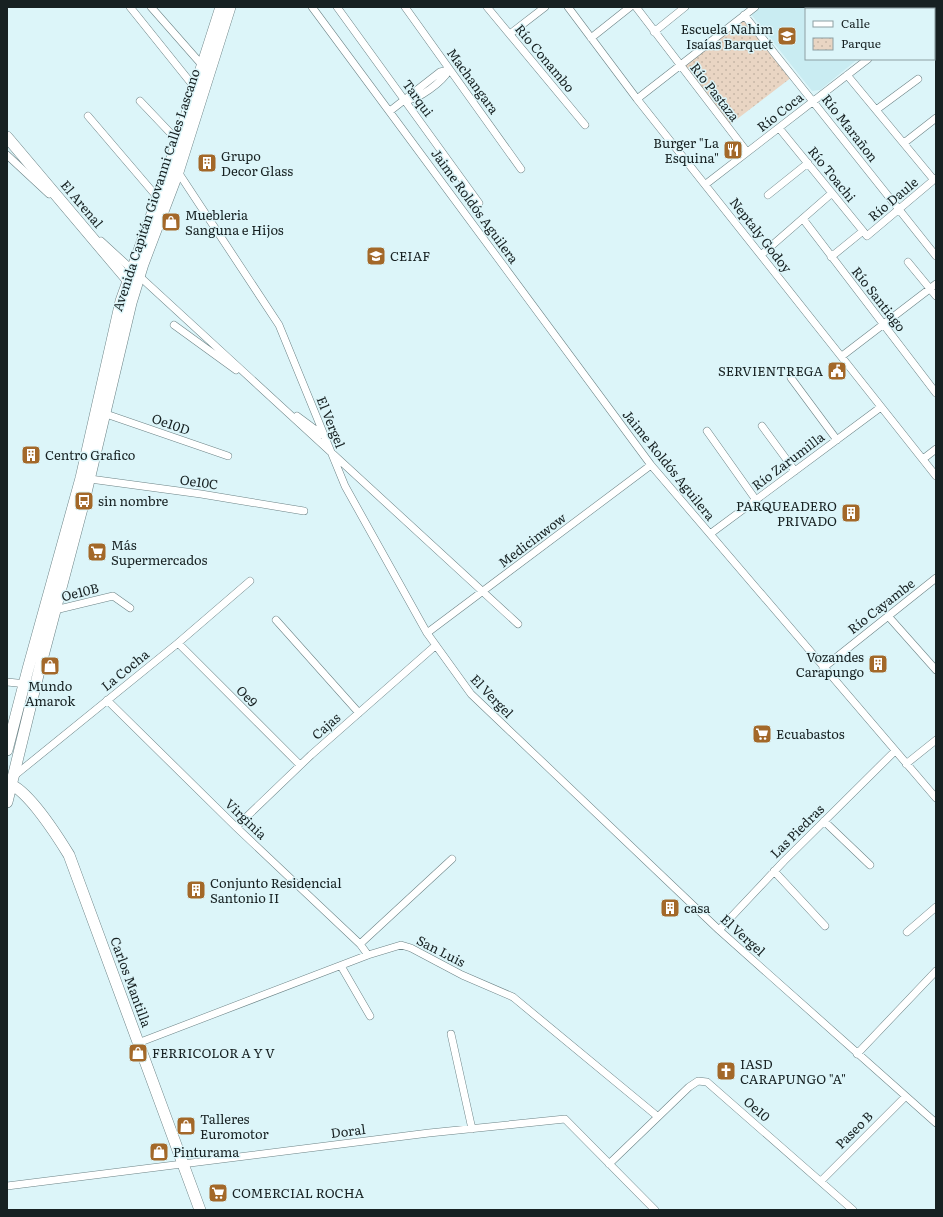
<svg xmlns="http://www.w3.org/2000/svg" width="943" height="1217" viewBox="0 0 943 1217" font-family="Literata,serif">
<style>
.built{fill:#c9ecf2}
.park{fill:url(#park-dots)}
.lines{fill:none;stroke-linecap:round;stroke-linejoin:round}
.street-casing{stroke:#6c8386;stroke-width:8}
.secondary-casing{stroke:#6c8386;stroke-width:12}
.street{stroke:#fff;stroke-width:7}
.secondary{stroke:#fff;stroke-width:11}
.labels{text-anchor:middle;stroke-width:3;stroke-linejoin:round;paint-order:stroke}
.poi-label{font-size:13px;fill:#172122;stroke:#dcf5f9;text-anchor:start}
.street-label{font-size:13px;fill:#172122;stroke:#dcf5f9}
</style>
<defs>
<pattern id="park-dots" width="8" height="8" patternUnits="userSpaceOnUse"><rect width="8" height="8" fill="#e9d5c3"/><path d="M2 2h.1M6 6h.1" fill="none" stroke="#c7b7a7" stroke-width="1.8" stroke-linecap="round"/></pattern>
</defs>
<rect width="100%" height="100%" fill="#dcf5f9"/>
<path class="built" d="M 757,7 L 842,7 L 843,9 L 806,9 L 806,59 L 858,59 L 820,90 L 812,91 L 750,13 Z"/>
<path class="park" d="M 900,7 L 936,7 L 936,51 L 934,49 L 934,9 L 901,9 Z
M 742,18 L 792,77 L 728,126 L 682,67 Z"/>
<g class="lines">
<defs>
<path id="street" d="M 130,7 L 195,88
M 151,7 L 202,65
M 312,7 L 651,465 L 936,798
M 337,7 L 479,203
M 405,7 L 521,169
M 487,7 L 585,125
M 568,7 L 637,99 L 936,476
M 636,7 L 747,152
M 844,7 L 845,9
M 903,7 L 904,9
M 744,15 L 936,256
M 654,32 L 685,7
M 510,34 L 545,7
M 591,38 L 630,7
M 934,45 L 936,48
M 847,75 L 934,180
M 637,99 L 755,7
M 405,100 C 418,101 443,81 449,70
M 140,101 L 178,141
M 876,110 L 918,79
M 390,111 L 440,72 L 449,70
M 88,116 L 158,198
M 779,128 L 867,236 L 936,178
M 904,143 L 936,118
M 7,155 L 49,194
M 178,172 L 279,325 L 345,486 L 427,633 L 471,694 L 719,930 L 936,1123
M 706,184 L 868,59
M 768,195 L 808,163
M 803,219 L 936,393
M 101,241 L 518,624
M 761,255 L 832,193
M 831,257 L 863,231
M 908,262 L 936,296
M 174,325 L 236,370
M 842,356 L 936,284
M 791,378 L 837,440
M 106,414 L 228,456
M 297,416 L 324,436
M 762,426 L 795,471
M 707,431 L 756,500
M 923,459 L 936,449
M 90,479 L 201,494 L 304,511
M 710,534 L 881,407
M 55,610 L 113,596 L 130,608
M 888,616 L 936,670
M 276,620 L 359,713
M 427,633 L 651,465
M 178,643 L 300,765
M 823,668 L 936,578
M 7,682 L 27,684
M 107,700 L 236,827 L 360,944 L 368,955
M 906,764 L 936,740
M 14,776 L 178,643 L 250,581
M 824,821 L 870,865
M 236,827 L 311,755 L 435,646
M 774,871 L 825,926
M 719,930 L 784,861 L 895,751
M 907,932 L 936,907
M 360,944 L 452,859
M 341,966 L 370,1016
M 451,1034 L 472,1129
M 138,1043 L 368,955 L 401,945 L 411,948 L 462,975 L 513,997 L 657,1116
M 857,1054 L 936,971
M 609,1164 L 689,1087 L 698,1081 L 707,1082 L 853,1210
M 821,1181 L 905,1097
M 7,1186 L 429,1133 L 565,1119 L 655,1210"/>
<path id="secondary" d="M 7,137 L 132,285
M 7,750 L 28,669 L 81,478 L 121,301 L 178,141 L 221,7
M 7,783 C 27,788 58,837 69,855 L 200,1210
M 7,802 L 39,671 L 84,501 L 131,303 L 143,264 L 178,172 L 230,7"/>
</defs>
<use href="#street" class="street-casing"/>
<use href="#secondary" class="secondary-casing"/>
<use href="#street" class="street"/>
<use href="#secondary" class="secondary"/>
</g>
<defs>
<symbol id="school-square" viewBox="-11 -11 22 22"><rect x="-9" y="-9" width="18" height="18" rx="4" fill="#a36829" stroke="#dcf5f9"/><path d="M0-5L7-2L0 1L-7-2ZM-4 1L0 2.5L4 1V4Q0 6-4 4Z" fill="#fff"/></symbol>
<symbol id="restaurant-square" viewBox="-11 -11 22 22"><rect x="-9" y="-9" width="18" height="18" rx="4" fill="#a36829" stroke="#dcf5f9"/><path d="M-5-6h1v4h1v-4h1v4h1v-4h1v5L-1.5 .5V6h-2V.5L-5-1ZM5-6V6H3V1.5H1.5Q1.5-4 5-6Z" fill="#fff"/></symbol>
<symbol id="building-square" viewBox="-11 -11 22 22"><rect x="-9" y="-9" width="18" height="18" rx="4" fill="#a36829" stroke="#dcf5f9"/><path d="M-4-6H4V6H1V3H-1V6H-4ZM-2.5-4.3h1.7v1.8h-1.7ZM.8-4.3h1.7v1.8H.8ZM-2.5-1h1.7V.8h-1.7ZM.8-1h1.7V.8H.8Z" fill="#fff"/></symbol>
<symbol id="shop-square" viewBox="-11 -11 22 22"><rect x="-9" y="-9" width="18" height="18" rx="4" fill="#a36829" stroke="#dcf5f9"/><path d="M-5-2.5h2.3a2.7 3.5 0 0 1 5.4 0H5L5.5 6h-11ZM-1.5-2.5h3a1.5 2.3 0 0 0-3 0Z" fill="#fff"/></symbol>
<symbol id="civic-square" viewBox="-11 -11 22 22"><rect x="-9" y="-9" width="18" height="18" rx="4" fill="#a36829" stroke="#dcf5f9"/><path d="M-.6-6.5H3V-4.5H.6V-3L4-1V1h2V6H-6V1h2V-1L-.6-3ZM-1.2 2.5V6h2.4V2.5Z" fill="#fff"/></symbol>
<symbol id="bus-square" viewBox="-11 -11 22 22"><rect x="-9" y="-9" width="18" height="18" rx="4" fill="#a36829" stroke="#dcf5f9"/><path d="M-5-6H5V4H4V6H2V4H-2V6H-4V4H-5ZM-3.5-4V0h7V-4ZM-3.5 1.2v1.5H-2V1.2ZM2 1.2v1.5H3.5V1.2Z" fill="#fff"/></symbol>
<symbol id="supermarket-square" viewBox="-11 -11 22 22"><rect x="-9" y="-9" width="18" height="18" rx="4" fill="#a36829" stroke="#dcf5f9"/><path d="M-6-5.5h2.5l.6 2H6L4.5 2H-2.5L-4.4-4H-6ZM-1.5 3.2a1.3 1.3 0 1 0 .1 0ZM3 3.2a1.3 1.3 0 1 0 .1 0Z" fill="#fff"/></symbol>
<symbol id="church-square" viewBox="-11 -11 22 22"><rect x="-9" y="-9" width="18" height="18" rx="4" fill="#a36829" stroke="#dcf5f9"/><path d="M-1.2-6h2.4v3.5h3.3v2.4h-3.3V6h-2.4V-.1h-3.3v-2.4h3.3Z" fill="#fff"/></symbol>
</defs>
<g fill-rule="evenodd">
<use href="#school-square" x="776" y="25" width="22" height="22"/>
<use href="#restaurant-square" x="722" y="139" width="22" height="22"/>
<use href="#building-square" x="196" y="152" width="22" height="22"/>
<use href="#shop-square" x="160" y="211" width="22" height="22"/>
<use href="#school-square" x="365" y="245" width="22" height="22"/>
<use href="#civic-square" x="826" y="360" width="22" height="22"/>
<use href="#building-square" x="20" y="444" width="22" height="22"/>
<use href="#bus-square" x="73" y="490" width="22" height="22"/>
<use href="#building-square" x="840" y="502" width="22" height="22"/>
<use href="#supermarket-square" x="86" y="541" width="22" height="22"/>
<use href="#building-square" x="867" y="653" width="22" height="22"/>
<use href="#shop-square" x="39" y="655" width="22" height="22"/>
<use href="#supermarket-square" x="751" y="723" width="22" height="22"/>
<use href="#building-square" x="185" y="879" width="22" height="22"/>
<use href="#building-square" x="659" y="897" width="22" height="22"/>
<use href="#shop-square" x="127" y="1042" width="22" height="22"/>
<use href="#church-square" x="715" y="1060" width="22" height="22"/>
<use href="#shop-square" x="175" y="1115" width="22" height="22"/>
<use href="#shop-square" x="148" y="1141" width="22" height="22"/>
<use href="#supermarket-square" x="207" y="1182" width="22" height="22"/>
</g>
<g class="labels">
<g class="poi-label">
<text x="773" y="34" text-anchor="end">Escuela Nahim<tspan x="773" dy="15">Isaías Barquet</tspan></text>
<text x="719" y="148" text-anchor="end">Burger "La<tspan x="719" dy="15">Esquina"</tspan></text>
<text x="221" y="161">Grupo<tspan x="221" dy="15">Decor Glass</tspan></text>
<text x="185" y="220">Muebleria<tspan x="185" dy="15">Sanguna e Hijos</tspan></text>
<text x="390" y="261">CEIAF</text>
<text x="823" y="376" text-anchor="end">SERVIENTREGA</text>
<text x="45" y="460">Centro Grafico</text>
<text x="98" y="506">sin nombre</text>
<text x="837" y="511" text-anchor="end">PARQUEADERO<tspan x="837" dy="15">PRIVADO</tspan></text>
<text x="111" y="550">Más<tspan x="111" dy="15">Supermercados</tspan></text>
<text x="864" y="662" text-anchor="end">Vozandes<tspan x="864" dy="15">Carapungo</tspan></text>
<text x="50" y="691" text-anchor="middle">Mundo<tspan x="50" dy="15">Amarok</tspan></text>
<text x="776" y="739">Ecuabastos</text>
<text x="210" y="888">Conjunto Residencial<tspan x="210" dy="15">Santonio II</tspan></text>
<text x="684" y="913">casa</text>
<text x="152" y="1058">FERRICOLOR A Y V</text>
<text x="740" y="1069">IASD<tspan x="740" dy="15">CARAPUNGO "A"</tspan></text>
<text x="200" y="1124">Talleres<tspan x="200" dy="15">Euromotor</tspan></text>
<text x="173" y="1157">Pinturama</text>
<text x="232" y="1198">COMERCIAL ROCHA</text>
</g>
<g class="street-label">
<text transform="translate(545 58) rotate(50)" y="5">Río Conambo</text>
<text transform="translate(473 81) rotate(54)" y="5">Machangara</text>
<text transform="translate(715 92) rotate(52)" y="5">Río Pastaza</text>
<text transform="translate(418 98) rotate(54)" y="5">Tarqui</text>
<text transform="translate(780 112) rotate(-38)" y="5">Río Coca</text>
<text transform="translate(850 128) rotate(52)" y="5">Río Marañon</text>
<text transform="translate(832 174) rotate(51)" y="5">Río Toachi</text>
<text transform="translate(156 190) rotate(-72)" y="5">Avenida Capitán Giovanni Calles Lascano</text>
<text transform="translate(893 199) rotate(-40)" y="5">Río Daule</text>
<text transform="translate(82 204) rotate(50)" y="5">El Arenal</text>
<text transform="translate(475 206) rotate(54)" y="5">Jaime Roldós Aguilera</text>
<text transform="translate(761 235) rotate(52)" y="5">Neptaly Godoy</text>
<text transform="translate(879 299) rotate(52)" y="5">Río Santiago</text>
<text transform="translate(331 422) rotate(68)" y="5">El Vergel</text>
<text transform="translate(171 424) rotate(19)" y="5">Oe10D</text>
<text transform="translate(788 461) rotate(-37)" y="5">Río Zarumilla</text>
<text transform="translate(669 465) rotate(51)" y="5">Jaime Roldós Aguilera</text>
<text transform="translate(199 482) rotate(8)" y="5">Oe10C</text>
<text transform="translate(532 540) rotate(-37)" y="5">Medicinwow</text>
<text transform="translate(80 592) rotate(-14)" y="5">Oe10B</text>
<text transform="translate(881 606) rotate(-38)" y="5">Río Cayambe</text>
<text transform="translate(125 670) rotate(-39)" y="5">La Cocha</text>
<text transform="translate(247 696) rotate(45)" y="5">Oe9</text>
<text transform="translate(492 696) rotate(46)" y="5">El Vergel</text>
<text transform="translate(326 726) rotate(-41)" y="5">Cajas</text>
<text transform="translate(246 819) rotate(44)" y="5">Virginia</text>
<text transform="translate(797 831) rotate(-45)" y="5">Las Piedras</text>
<text transform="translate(743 935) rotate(42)" y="5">El Vergel</text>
<text transform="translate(441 951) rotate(27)" y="5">San Luis</text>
<text transform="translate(131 982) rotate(70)" y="5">Carlos Mantilla</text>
<text transform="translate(757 1109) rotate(41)" y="5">Oe10</text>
<text transform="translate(854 1130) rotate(-45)" y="5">Paseo B</text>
<text transform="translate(348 1131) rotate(-7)" y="5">Doral</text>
</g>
</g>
<rect width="943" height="1217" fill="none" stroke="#172122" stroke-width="16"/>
<rect x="805" y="8" width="130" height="52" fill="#dcf5f9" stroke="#8da0a3"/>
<rect x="813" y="21" width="20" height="6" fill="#ffffff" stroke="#8da0a3"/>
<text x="841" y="28" font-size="12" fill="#172122">Calle</text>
<rect x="813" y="38" width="20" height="12" fill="url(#park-dots)" stroke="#8da0a3"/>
<text x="841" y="48" font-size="12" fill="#172122">Parque</text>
</svg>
